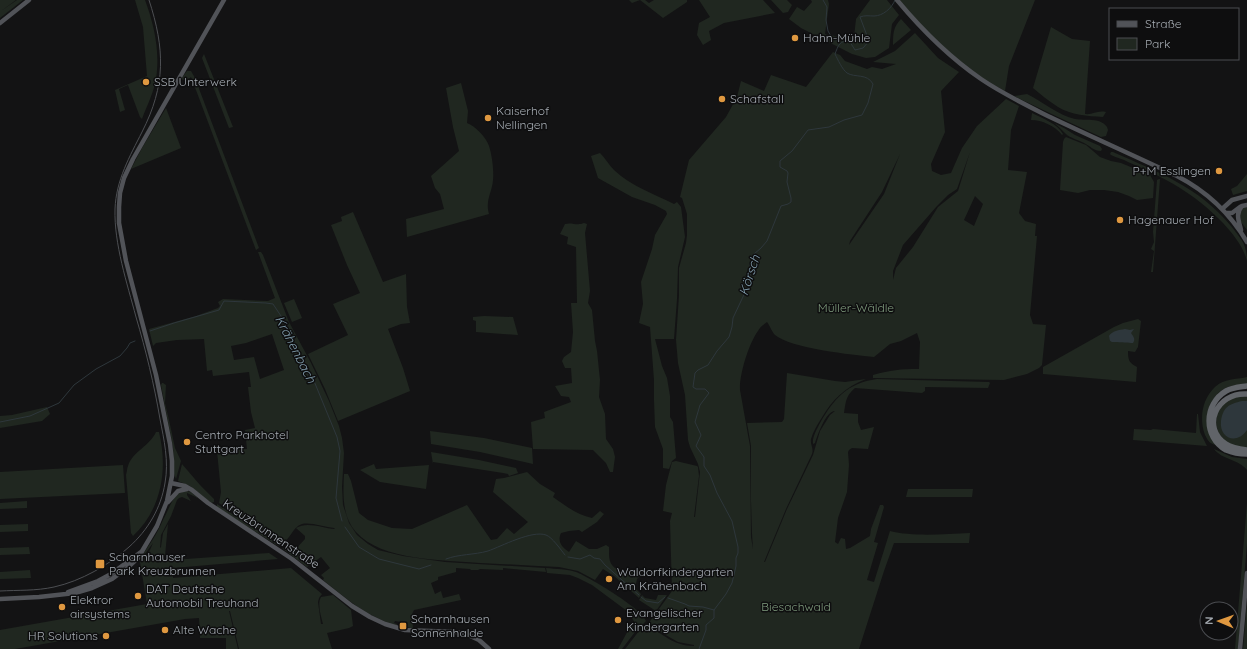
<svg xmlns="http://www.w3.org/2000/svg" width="1247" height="649" viewBox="0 0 1247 649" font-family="Quicksand,sans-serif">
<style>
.green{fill:#202720;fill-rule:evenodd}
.water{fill:#2e373c}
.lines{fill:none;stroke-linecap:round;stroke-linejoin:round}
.stream{stroke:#2e373c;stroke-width:1}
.major{stroke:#515358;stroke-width:4.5}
.highway{stroke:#616469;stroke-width:5.5}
.tram{stroke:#4c4e52;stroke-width:1}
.poi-dot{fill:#df9840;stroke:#0e0e0f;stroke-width:1.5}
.labels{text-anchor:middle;stroke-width:3;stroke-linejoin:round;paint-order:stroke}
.poi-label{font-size:12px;fill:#a6acb3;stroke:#0e0e0f;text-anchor:start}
.park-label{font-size:12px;fill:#809d7f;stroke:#0e0e0f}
.street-label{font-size:12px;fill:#a6acb3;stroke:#0e0e0f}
.water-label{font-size:13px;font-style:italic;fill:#809cab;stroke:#0e0e0f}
</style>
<rect width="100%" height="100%" fill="#131314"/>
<path class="green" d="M 0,0 L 16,0 L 1,11 L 17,0 L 23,0 L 0,18 Z
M 135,0 L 145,0 C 155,27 161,56 155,84 C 152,96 146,108 142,119 L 140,117 L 128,85 L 119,89 L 125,110 L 120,112 L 115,90 L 147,76 L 143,27 Z
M 629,0 L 645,0 L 649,3 L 654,0 L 687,0 L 687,2 L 663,18 L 640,0 L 632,3 Z
M 699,0 L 763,0 L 775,13 L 724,23 L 709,31 L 711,40 L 703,45 L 697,35 L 699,23 L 710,17 Z
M 771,0 L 787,0 L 792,5 L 788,12 L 783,13 Z
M 811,0 L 828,0 L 829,4 L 825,34 L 840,37 L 854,37 L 856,19 L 870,0 L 887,0 L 899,15 L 892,24 L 889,48 L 875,57 L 866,58 L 852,54 L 801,28 L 789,19 L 797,7 L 804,11 L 812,2 Z
M 898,0 L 1035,0 L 1009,66 L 1005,91 C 997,87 989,82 981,77 C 951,58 921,28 898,0 Z
M 901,19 L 911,30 L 893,45 C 893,34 893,27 901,19 Z
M 1051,27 L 1072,39 L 1090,41 L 1085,114 C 1093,115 1097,110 1106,112 L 1103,117 C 1088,116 1071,115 1058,107 C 1049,101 1041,95 1033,88 Z
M 915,33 L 938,58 L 959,72 L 941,91 L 945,132 L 931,164 L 932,171 L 941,175 L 951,173 L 962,148 L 977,126 L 1006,99 L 1019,106 L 1011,130 L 1008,170 L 1027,172 L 1019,213 L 1025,221 L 1036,224 L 1035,236 L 1037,236 L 1030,315 L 1033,324 L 1046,325 L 1042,365 L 1039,368 L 1027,374 L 1004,380 L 873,378 L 873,375 C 891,370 900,369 919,369 L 920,342 L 917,333 L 901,341 L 890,344 L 874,357 C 853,355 790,348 775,335 C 772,332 770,326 767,322 C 763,325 760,327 758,331 C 749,343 739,375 740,390 L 750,446 L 751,537 L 753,549 L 752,534 L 751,501 L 751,446 L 747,423 L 782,422 L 784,419 L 787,373 L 835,381 L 845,382 L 866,379 C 845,387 832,400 821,419 C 817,425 813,432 811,439 C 810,445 814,448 812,454 L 786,509 L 764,562 L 765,562 L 787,509 L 813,455 L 820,431 L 830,415 L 835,411 C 826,411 818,434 815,443 L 813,444 C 812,437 817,429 820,423 C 834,399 847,383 877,379 L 989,382 L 990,383 L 988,388 L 925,387 L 925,391 L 922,393 L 855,388 C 846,396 846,400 844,413 L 858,414 L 858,422 L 861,430 L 874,427 L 868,449 L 852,448 L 849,450 L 848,452 L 849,465 L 847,492 L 838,518 L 835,542 L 838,544 L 841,538 L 845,539 L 846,549 L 850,548 L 870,536 L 871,529 L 880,505 L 883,505 L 884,507 L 874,542 L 878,543 L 867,580 L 874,582 L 890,531 C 913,537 946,534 970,533 L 969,543 L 894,543 L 884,571 L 859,649 L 625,649 L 639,631 L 646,626 C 664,633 672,646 694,646 L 694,645 L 678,642 L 650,626 L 648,624 L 672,591 L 670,521 L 672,513 L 663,511 L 666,485 L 672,462 L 676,461 L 697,466 L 698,467 L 699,476 L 694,517 L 695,517 L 700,472 L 698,464 L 690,447 L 688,440 L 685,395 L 678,363 L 676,340 L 679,295 L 679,268 L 686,243 L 687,235 L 687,214 L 682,198 L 680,197 L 689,160 L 726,117 L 737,97 L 741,81 L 764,91 L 771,75 L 806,87 L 833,52 L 840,55 L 845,61 L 867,69 L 872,67 L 882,69 L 896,64 L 873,62 L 895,51 ZM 970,152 L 958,191 L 938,207 L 913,247 L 896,268 L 893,280 L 893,271 L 903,245 L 937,206 L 948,195 L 957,189 ZM 900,154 L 884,194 L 849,245 L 850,241 L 882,192 ZM 975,196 L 983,204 L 974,226 L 964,220 Z
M 204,54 L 233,127 L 229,128 L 202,58 Z
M 187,71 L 191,71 L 195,78 L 259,248 L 256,250 L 193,82 L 191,77 L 186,81 L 181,79 Z
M 461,83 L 468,111 L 467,123 C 475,126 486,137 489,146 C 492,155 494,171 493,180 C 492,193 485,200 489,214 L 407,237 L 406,219 L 444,209 L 440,194 L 435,188 L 431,176 L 459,151 L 453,127 L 446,88 Z
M 1027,94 C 1042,101 1059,116 1075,119 C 1085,121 1100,117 1107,127 L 1108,130 L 1106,136 L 1101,137 L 1058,117 L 1014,96 Z
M 166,108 L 181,148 L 131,169 L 142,148 Z
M 1032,113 C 1042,118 1058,124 1063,134 L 1062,135 C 1055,126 1042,120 1031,120 Z
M 1054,123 L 1064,128 L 1075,135 L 1100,146 L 1102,149 L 1101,151 C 1094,151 1090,146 1084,143 C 1079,140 1070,138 1066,134 C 1062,130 1059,127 1054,123 Z
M 1066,137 L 1086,145 L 1100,157 L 1111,161 L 1121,163 L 1150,175 L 1154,182 L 1153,198 L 1137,200 L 1129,196 L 1118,192 L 1104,190 L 1090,190 L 1078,193 L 1060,190 L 1063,142 L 1064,139 Z
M 1111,152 L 1113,152 C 1158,172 1199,187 1231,226 C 1241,239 1247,244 1247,261 C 1243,246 1233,234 1223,223 C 1194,193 1166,178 1128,162 C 1123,159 1117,158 1111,155 L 1110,154 Z
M 600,153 C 605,158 609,165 614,170 C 631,186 654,194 674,204 L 677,202 L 681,207 L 685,237 L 678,267 L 677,299 L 674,339 L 655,339 L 662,366 L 667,378 L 670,396 L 670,417 L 673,422 L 676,458 L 672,461 L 669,469 L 663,468 L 663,449 L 655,427 L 654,400 L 654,380 L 650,327 L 639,323 L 643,304 L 641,282 L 652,249 L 655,235 L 667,214 L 666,211 L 655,205 L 632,197 L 598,178 L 591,156 Z
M 1247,174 L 1247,191 L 1233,195 L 1231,189 L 1237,186 Z
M 1159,179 L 1160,179 L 1153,272 L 1151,272 L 1154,251 L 1151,249 L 1154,242 L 1153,232 L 1157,180 Z
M 1247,206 L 1247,230 L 1241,222 L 1239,216 L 1243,208 Z
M 353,212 L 383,282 L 406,274 L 407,307 L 410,323 L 401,324 L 388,329 L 403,368 L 410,391 L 338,421 L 325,389 L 308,354 L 348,335 L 333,304 L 360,293 L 347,265 L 331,225 L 342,221 L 341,217 Z
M 584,223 L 587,224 L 585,233 L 590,291 L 588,303 L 592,310 L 595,341 L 597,351 L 600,380 L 599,397 L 605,414 L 606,439 L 613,449 L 615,457 L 613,472 L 610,472 L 606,463 L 593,450 L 533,449 L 531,422 L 545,418 L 544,412 L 571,402 L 569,397 L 561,396 L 555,386 L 572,383 L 571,368 L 565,368 L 562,361 L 564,357 L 571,352 L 573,332 L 571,303 L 577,303 L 576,247 L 567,244 L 568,237 L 560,234 L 565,224 C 572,222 577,226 584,223 Z
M 258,252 L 261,252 L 263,255 L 289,322 L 311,363 L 329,401 L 339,426 L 342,438 L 344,453 L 342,487 L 343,505 L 349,523 L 357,535 L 368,544 L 378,550 L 403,556 L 445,562 L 545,568 L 546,572 L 503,568 L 503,570 L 480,569 L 478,570 L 471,570 L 470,569 L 456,568 L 456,572 L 438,577 L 438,580 L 431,583 L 435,594 L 441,591 L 443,598 L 459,594 L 461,600 L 414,610 L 412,614 L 413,629 L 407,627 L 407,623 L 395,621 L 394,623 L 397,624 L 397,626 C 365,615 348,600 323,580 L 324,578 L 321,575 L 330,568 L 321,557 L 307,567 L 283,549 L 283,548 L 292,553 L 305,539 L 305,536 L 296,528 C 307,521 322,528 335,529 L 334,528 C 325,527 310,522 302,524 C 292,527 291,540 281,543 L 219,503 L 221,492 L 217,451 L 247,449 L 245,430 L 255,428 L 251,412 L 248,387 L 251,387 L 249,372 L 213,376 L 212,370 L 207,371 L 204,339 L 177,340 L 156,343 L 153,346 L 149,329 L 196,316 L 218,308 L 220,306 L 218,302 L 223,299 L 268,301 L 275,298 ZM 272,334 L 284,370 L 260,379 L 254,357 L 234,360 L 231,346 L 246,343 Z
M 294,299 L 302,318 L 292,322 L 284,303 Z
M 484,316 L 513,317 L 518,335 L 476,332 L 476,321 L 473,320 L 473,317 Z
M 1138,319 L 1141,321 L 1138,347 L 1135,352 L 1128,351 C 1128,360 1129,363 1137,367 L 1136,382 L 1043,374 L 1043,367 L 1114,327 L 1123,323 Z
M 1247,377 L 1247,384 C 1228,385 1218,388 1210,406 L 1216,445 C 1210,444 1208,441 1205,435 C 1199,419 1202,399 1215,387 C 1225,378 1235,380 1247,377 Z
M 162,383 L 163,383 L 166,385 L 165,403 L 169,420 L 175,448 L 181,461 L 176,479 L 174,474 L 173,448 L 161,385 Z
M 1241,396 L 1247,396 L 1247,448 C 1240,447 1232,446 1226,442 C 1212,432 1213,408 1229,400 C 1232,398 1237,397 1241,396 Z
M 47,407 L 50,414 L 42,421 L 0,428 L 0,416 L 12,415 Z
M 1197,414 L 1198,414 L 1200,432 L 1207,446 L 1133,440 L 1134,429 L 1151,430 L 1153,429 L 1196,433 Z
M 430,431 L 484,438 L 532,448 L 533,464 L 480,452 L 431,444 Z
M 156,432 L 159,432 C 168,469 162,509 133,536 L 131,533 L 126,475 C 127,472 127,468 128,466 C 133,451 150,446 156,432 Z
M 1214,449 L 1232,457 L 1247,459 L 1247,470 C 1239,459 1222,460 1214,449 Z
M 431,452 L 479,460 L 516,468 L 518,473 L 509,476 L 508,474 L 503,473 L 433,462 L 433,464 Z
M 182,464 L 200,485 L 214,499 L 214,502 L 211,503 L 190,486 L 178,481 Z
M 374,464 L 376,469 L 429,465 L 426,489 L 380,482 L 360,470 Z
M 123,465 L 125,493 L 0,499 L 0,472 Z
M 527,472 L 540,484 L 555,493 L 553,497 C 566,506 577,515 592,518 L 600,511 L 604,514 L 597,522 L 582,532 L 579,530 L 569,531 L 561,533 C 557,542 562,547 569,552 L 576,541 L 589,549 L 597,549 L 606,545 L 609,547 C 609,559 608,566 621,571 C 627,573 630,573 636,571 L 641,575 L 637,579 L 635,588 L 641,594 L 639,598 L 614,576 L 603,569 L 595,580 L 578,571 L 559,567 C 533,566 507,564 480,563 C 445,560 381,561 356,532 C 342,516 343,495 344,474 L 348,474 L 351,481 L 359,513 L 368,520 L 392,528 L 412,529 L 467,505 L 491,540 L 497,539 L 507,528 L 514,534 L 528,522 L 493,492 L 496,479 L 504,478 Z
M 908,489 L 973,489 L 972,497 L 906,497 Z
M 187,491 L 191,492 L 198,498 L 187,493 L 187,495 L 191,501 L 182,497 L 179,498 L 177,500 L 171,516 L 161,535 L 160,548 L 161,547 L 163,533 L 168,524 L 165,556 L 158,557 L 158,561 L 269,553 L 278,559 L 173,568 L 173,578 L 291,568 L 322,594 L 319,598 L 318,602 L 321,624 L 323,624 C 321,616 317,604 321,597 L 333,595 L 351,610 L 353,626 L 349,628 L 327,633 L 332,649 L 239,649 L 230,611 L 229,611 L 238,649 L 226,649 L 226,638 L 200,638 L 199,618 L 185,619 L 15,649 L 0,649 L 0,630 L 147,604 L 140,562 L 150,550 L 153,543 L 142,558 L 139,560 L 138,560 C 148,548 157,534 163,520 C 168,511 171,501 178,493 Z
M 27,501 L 27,508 L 0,509 L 0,503 Z
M 1247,503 L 1247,544 L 1238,649 L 1235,649 Z
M 217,504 L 274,541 L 280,546 L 278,546 L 217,507 Z
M 28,524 L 28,531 L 0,532 L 0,525 Z
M 29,547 L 30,554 L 0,555 L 0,548 Z
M 546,568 C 556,569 567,569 576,572 C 589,577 644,610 646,621 L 640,627 L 638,627 L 627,611 L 592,585 L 578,578 L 570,575 L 547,573 Z
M 30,570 L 31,578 L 0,579 L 0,572 Z
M 642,595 L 645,598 L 656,600 L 658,595 L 667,595 L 656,611 L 639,600 Z
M 1247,601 L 1247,649 L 1243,649 Z
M 631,625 L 633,625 L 635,632 L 622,649 L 618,649 Z"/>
<path class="water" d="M 1125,329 L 1130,330 L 1134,329 L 1131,333 C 1133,336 1136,339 1133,343 C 1132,343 1113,342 1112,342 C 1109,341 1110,339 1109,336 C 1112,331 1119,330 1125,329 Z
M 1242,401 L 1247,401 L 1247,430 C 1237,445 1219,439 1221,421 C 1223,407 1229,404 1242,401 Z"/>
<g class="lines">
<path class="stream" d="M 823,0 L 827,7 L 826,20 L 828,31 L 832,38 L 840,42
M 150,331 L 174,323 L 219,310 L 224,301 L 266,303 L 273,304 L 283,319 L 290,333 L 306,372 L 314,381 L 337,437 L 340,451 L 336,498 L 342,521
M 0,422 L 30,416 L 59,403 L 74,385 L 96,369 L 120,356 L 127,348 L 130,343 L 135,341
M 345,527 L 359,547 L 379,559 L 419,569 L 431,565
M 568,557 L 580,559 L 590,555 L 594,558 L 600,559 L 605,565 L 639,595
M 446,559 C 459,554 474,555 488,551 C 502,546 532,530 546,535 C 552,537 561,550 565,555
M 641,597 L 646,601 L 658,603 L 665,597
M 668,598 L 685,604 L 689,606 L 703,607 L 714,610
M 699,649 L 706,630 L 706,625 L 714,618 L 714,610 L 726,594 L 732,583 L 736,566 L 736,558 L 738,553 L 738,547 L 732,521 L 717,493 L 710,475 L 704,466 L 704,457 L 696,446 L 701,435 L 695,422 L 700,405 L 709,393 L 705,389 L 696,389 L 693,387 L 695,373 L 698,370 L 708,365 L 717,351 L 729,337 L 732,327 L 733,318 L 749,284 L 750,276 L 750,264 L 754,254 L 761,248 L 767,241 L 781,206 L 788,204 L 791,202 L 791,198 L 787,182 L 788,173 L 787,171 L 780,167 L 780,161 L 792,151 L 808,130 L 829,127 L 844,120 L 862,115 L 868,103 L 873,84 C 867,73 855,78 847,73 C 842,69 838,60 835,54 C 838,46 840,39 850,42 L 855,50 L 863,48 L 869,41 L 860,17 C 865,15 869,16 874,16 C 883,16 892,8 895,0"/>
<path class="major" d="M 897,0 C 922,30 949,57 981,79 C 1003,94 1026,105 1050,117 C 1092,137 1135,156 1177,176 C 1206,191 1230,213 1247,242
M 0,23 L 29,0
M 1222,209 L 1232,200 L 1247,196
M 1226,213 L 1232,213 L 1240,207
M 1241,230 C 1239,221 1235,214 1242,206 L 1247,205
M 171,483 L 185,486 L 192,490 L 208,503 L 292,559 L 352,606 L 370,617 L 385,624 L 405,630 L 455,632 L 466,634 L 479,640 L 489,649
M 168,502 L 178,491 L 187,489
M 68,592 L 98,581 L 111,574 L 141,552
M 0,599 L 39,597 L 75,593 L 92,588 L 112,579 L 127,568 L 138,558 L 157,526 L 167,501 L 172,476 L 172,461 L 170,444 L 156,375 L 126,261 L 119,223 L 119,207 L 120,193 L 124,178 L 133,159 L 224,0
M 1240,649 L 1247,573"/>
<path class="highway" d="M 1247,386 C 1240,387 1233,387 1226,391 C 1204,404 1203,437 1226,450 C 1233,453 1240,454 1247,454
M 1247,394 C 1216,392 1201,428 1226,444 C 1232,448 1239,449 1247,450"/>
<path class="tram" d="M 0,591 C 18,590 36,591 54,587 C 81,581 109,565 129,547 C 148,530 161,508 165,483 C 169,461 164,440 160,419 C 154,384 146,351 136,317 C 127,283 114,244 115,209 C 116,180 130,156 142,132 C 166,85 165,49 149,0"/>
</g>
<g class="poi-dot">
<circle cx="795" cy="38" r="4"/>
<circle cx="146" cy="82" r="4"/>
<circle cx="722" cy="99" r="4"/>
<circle cx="488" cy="118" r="4"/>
<circle cx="1219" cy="171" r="4"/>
<circle cx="1120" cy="220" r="4"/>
<circle cx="187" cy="442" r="4"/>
<rect x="95" y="559" width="10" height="10" rx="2"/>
<circle cx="609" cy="579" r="4"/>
<circle cx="138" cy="596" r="4"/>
<circle cx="62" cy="607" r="4"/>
<circle cx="618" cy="620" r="4"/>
<rect x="399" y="622" width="8" height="8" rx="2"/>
<circle cx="165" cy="630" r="4"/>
<circle cx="106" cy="636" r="4"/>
</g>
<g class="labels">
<g class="poi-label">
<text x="803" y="42">Hahn-Mühle</text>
<text x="154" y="86">SSB Unterwerk</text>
<text x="730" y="103">Schafstall</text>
<text x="496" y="115">Kaiserhof<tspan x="496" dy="14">Nellingen</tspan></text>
<text x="1211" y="175" text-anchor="end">P+M Esslingen</text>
<text x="1128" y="224">Hagenauer Hof</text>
<text x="195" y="439">Centro Parkhotel<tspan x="195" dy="14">Stuttgart</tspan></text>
<text x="109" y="561">Scharnhauser<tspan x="109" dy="14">Park Kreuzbrunnen</tspan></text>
<text x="617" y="576">Waldorfkindergarten<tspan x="617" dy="14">Am Krähenbach</tspan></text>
<text x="146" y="593">DAT Deutsche<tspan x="146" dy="14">Automobil Treuhand</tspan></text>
<text x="70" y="604">Elektror<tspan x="70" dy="14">airsystems</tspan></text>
<text x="626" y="617">Evangelischer<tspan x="626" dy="14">Kindergarten</tspan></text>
<text x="411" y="623">Scharnhausen<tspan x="411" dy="14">Sonnenhalde</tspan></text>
<text x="173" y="634">Alte Wache</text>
<text x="98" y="640" text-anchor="end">HR Solutions</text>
</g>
<g class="park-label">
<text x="856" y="312">Müller-Wäldle</text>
<text x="796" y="611">Biesachwald</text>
</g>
<g class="street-label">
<text transform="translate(271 534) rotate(34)" y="4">Kreuzbrunnenstraße</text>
</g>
<g class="water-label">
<text transform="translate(749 275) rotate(-72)" y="5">Körsch</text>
<text transform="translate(296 349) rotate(63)" y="5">Krähenbach</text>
</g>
</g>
<rect x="1109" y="8" width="130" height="52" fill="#0e0e0f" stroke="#4b4d51"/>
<rect x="1117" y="21" width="20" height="6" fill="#515358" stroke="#4b4d51"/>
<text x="1145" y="28" font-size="12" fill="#a6acb3">Straße</text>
<rect x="1117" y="38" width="20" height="12" fill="#202720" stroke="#4b4d51"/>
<text x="1145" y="48" font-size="12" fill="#a6acb3">Park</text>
<g transform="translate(1219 621) rotate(272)"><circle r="19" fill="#0e0e0f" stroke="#4b4d51"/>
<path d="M0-3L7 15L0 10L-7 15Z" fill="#df9840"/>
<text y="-6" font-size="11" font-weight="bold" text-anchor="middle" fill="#a6acb3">N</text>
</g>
</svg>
